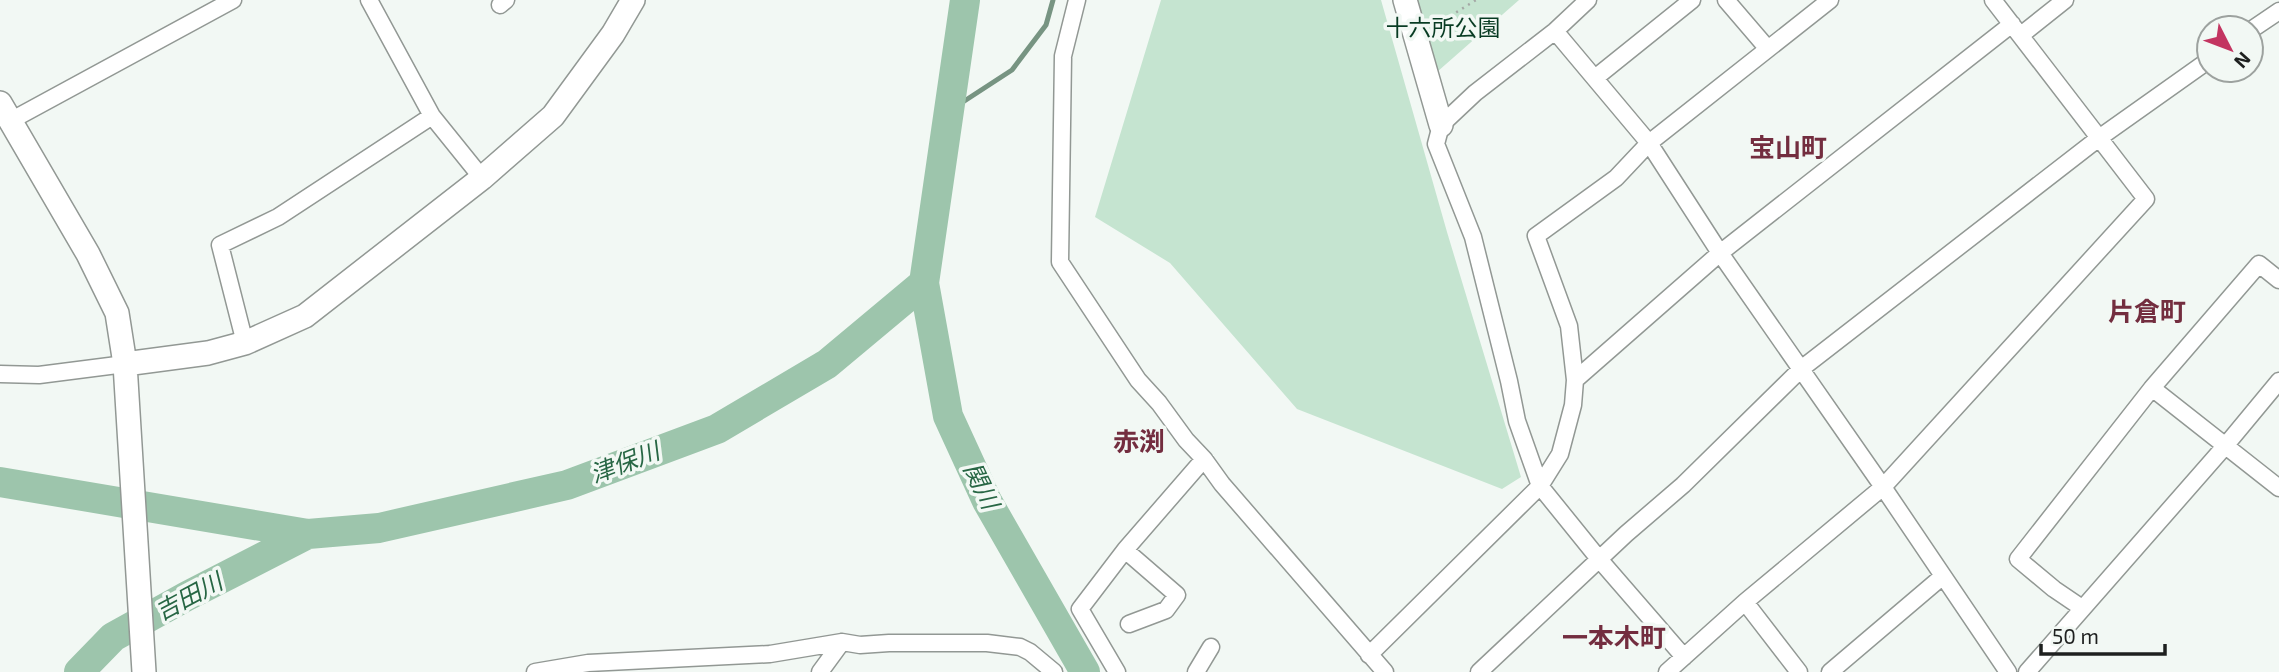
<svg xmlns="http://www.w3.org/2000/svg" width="2279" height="672" viewBox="0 0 2279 672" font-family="'Exo 2','Noto Sans JP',sans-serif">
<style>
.green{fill:#c5e4d0}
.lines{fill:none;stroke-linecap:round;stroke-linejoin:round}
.stream{stroke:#779482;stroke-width:5}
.river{stroke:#9dc5ac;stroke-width:30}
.street-casing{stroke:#929894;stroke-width:19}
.secondary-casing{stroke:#929894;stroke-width:26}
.path{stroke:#a4a8a5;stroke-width:2.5;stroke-dasharray:2 5;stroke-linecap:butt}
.street{stroke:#fff;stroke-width:16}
.secondary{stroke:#fff;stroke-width:23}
.labels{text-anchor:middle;stroke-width:7;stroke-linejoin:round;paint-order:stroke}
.park-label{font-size:23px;fill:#083b23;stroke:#f2f8f4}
.water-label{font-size:24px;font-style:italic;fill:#276644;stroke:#f2f8f4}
.quarter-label{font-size:26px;font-weight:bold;fill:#732d3f;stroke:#f2f8f4}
</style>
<rect width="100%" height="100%" fill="#f2f8f4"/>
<path class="green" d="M 1161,0 L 1381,0 L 1447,232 L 1521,477 L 1502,489 L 1297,409 L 1170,263 L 1095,217 Z
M 1405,0 L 1519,0 L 1429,79 Z"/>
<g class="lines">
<path class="stream" d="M 949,111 L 1012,70 L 1046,25 L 1053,0"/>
<path class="river" d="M 965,0 L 924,283 L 948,416 L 987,501 L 1085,672
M 0,482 L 308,534 L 379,528 L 567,485 L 717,429 L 827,364 L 924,283
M 79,672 L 113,637 L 187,596 L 308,534"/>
<defs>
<path id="street" d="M 369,0 L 432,116 L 482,178
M 1077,0 L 1063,56 L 1060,262 L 1138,380 L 1159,403 L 1186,440 L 1204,459 L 1222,484 L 1385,672
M 1588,0 L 1555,31 L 1475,93 L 1441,125 L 1436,144 L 1473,237 L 1509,381 L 1517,421 L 1540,486 L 1599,559 L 1684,657
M 1726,0 L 1768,49
M 500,5 L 506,0
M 2251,30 L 2279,11
M 1555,31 L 1649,143 L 1720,253 L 1883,487 L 2008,672
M 2021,35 L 2065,0
M 1595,78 L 1692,0
M 10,121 L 233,0
M 245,343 L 220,245 L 278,217 L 432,116
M 0,374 L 39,375 L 125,364
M 1575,380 L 1720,253 L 2012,24
M 2152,388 L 2279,488
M 1125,550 L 1177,595 L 1166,610 L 1129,624
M 1745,602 L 1799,672
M 2082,608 L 2054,589 L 2018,559 L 2152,388 L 2259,264 L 2279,280
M 1369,655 L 1540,486 L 1560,454 L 1573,405 L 1575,380 L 1569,326 L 1536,236 L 1616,178 L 1649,143 L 1830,0
M 535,672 L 588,663 L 770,654 L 842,642 L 860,645 L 889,643 L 987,643 L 1020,647 L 1030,652 L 1054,672
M 820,672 L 842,642
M 1117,672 L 1080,609 L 1125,550 L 1204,459
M 1196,672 L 1211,647
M 1479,672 L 1626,534 L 1683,485 L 1801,369 L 2099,138 L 2209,60
M 1667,672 L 1745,602 L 1883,487 L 2146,199 L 1993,0
M 1830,672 L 1943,576
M 2027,672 L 2226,445 L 2279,381"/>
<path id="secondary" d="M 1405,0 L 1441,125
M 0,103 L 88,254 L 117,313 L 125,364 L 144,672
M 125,364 L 208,353 L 245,343 L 305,316 L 482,178 L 553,116 L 613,34 L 633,0"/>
</defs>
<use href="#street" class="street-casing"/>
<use href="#secondary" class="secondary-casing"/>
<path class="path" d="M 1431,24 L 1444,20 L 1476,0"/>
<use href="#street" class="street"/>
<use href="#secondary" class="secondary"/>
</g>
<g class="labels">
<g class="park-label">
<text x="1443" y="36">十六所公園</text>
</g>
<g class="water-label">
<text transform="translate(625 463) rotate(-21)" y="8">津保川</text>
<text transform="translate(981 486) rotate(64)" y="8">関川</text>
<text transform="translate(189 597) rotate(-28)" y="8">吉田川</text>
</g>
<g class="quarter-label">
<text x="1788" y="157">宝山町</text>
<text x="2147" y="321">片倉町</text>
<text x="1139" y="451">赤渕</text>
<text x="1614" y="647">一本木町</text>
</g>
</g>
<g transform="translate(2230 49) rotate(132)"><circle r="33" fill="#f2f8f4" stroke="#9da29f" stroke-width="2"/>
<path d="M0-5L12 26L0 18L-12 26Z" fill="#c33561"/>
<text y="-10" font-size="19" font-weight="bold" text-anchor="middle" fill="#1e201f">N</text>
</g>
<path d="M2041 644v10h124v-10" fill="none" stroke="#1e201f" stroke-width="3.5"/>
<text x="2052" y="644" font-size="21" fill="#1e201f" stroke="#f2f8f4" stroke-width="5" paint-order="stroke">50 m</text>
</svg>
